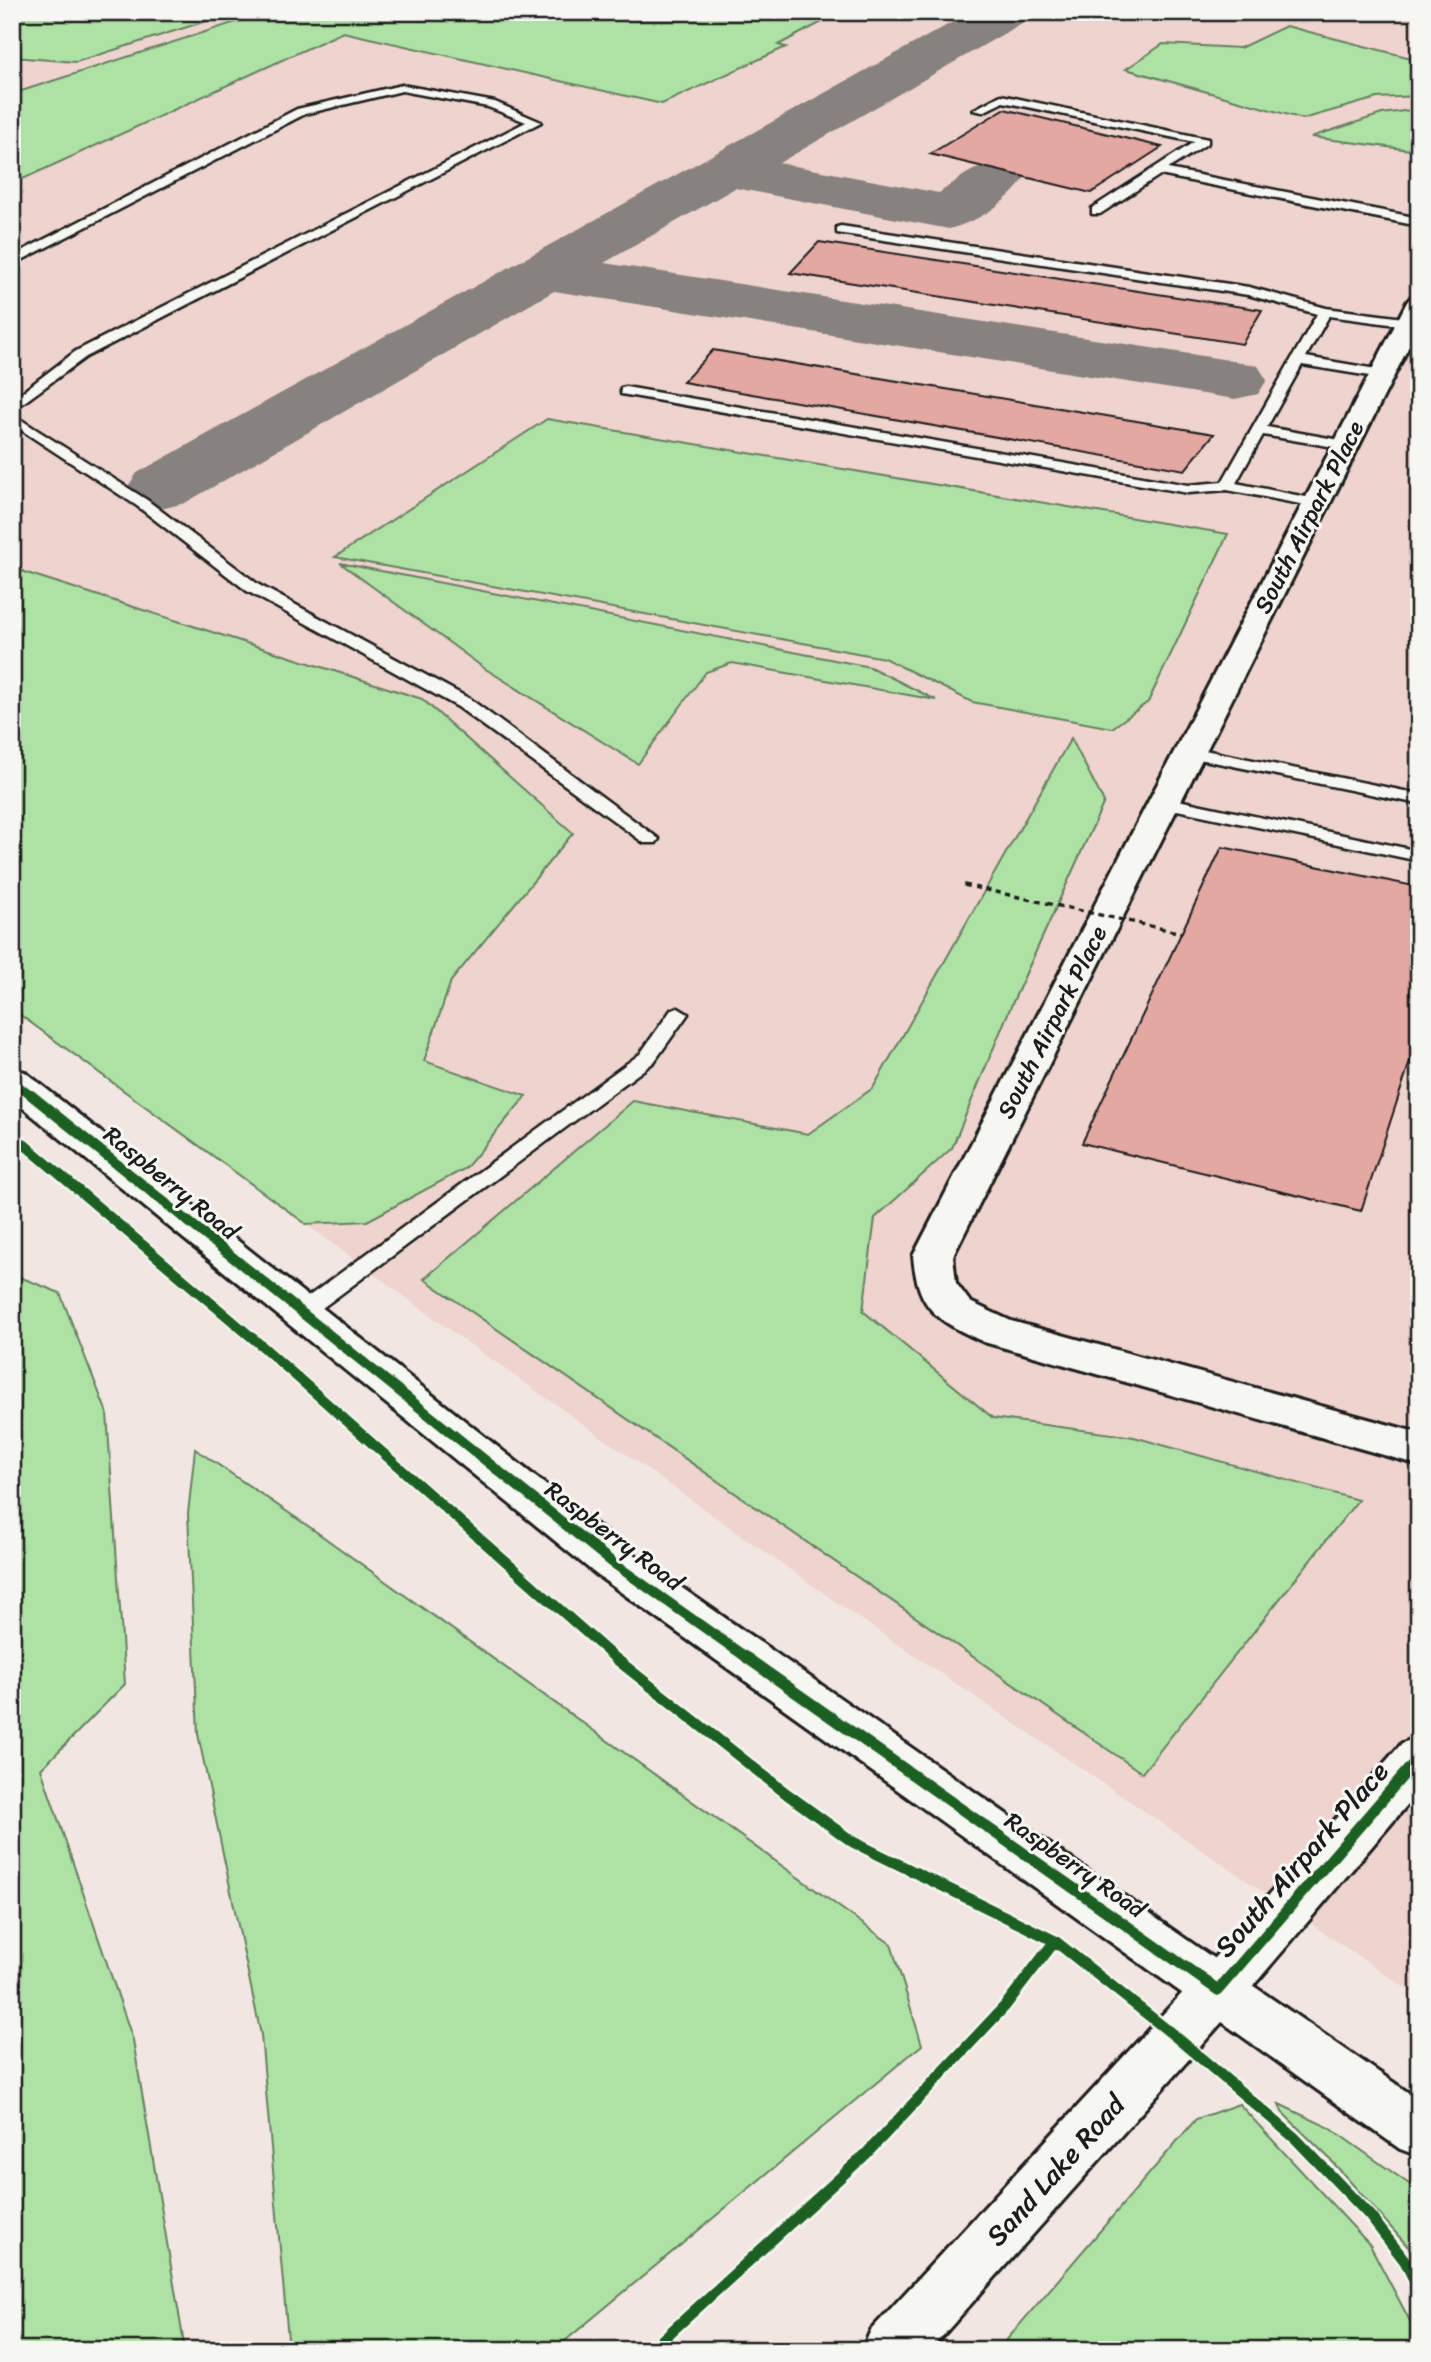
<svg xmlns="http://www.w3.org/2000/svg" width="1431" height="2362" viewBox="0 0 1431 2362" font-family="Sriracha,sans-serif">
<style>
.built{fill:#eed3ce}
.green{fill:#aee2a4;stroke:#657f60;stroke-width:2}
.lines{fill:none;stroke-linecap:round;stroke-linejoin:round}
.taxiway{fill:#87817f;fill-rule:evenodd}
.building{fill:#e3a8a1;stroke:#1c1c1c;stroke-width:2}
.service-casing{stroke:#1c1c1c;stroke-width:5}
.minor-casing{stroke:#1c1c1c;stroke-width:6}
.tertiary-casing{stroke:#1c1c1c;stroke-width:6}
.secondary-casing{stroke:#1c1c1c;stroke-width:6}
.service{fill:#f6f6f2;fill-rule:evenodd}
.minor{fill:#f6f6f2;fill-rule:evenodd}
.tertiary{fill:#f6f6f2;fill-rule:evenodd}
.secondary{fill:#f6f6f2;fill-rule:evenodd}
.path-bridge{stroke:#1c1c1c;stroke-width:3.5;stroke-dasharray:6 4.5;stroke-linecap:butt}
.cycleway-far2-casing{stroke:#f6f6f2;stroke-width:11}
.cycleway-far1-casing{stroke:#f6f6f2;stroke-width:14}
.cycleway-casing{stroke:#f6f6f2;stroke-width:16}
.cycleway-far2{stroke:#1b5e20;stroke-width:8}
.cycleway-far1{stroke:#1b5e20;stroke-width:10}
.cycleway{stroke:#1b5e20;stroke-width:11}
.labels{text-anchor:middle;stroke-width:6;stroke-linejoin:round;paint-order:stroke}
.street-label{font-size:24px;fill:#1c1c1c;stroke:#f6f6f2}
.near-street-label{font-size:28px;fill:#1c1c1c;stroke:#f6f6f2}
</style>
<rect width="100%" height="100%" fill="#f2e6e2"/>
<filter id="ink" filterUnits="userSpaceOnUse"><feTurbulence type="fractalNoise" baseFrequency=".0143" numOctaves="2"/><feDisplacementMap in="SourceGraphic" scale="14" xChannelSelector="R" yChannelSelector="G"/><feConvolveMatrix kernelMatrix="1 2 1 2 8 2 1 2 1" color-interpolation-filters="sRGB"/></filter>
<g filter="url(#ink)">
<path class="built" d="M 179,12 L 1419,12 L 1419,1997 L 856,1616 L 461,1338 L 306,1224 L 367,1221 L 12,977 L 12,64 Z"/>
<path class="green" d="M 12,12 L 235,12 L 76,62 L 12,57 Z
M 267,12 L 841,12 L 778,45 L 786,47 L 662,104 L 343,32 L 12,184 L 12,94 Z
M 1286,26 L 1419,60 L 1419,96 L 1377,98 L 1303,119 L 1126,69 L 1163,44 L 1240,48 Z
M 1419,109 L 1419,151 L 1311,137 L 1382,114 Z
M 547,419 L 1228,534 L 1148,702 L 1112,728 L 972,702 L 884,658 L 335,557 Z
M 340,563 L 870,667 L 936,700 L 732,663 L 706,672 L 638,764 L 484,668 Z
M 12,566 L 24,572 L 422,699 L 573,833 L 451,981 L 424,1061 L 526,1096 L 466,1168 L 367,1221 L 306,1224 L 12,1009 Z
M 1071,738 L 1104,802 L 1011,1006 L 952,1148 L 875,1218 L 863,1311 L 993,1418 L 1134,1437 L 1358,1500 L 1142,1773 L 424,1279 L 633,1101 L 808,1134 L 873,1088 Z
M 12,1274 L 60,1293 L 107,1413 L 125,1684 L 41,1769 L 133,2040 L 185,2350 L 12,2350 Z
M 195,1449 L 311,1528 L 891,1944 L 922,2045 L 554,2350 L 289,2350 L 261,2035 L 198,1734 L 188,1514 Z
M 1239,2104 L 1370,2245 L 1419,2338 L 1419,2350 L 998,2350 L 1196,2119 Z
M 1279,2104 L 1330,2128 L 1419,2191 L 1419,2259 L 1330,2159 L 1282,2112 Z"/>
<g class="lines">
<path class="taxiway" d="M 971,12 L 1031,12 L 1024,22 L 779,163 L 939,193 C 967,174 980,158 1016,167 L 1024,179 C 1007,203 977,222 949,229 L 735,188 L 604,263 L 1235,361 L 1258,366 L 1267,380 L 1258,394 L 1235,399 L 554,291 L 185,503 L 161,509 L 137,503 L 127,488 L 137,473 Z"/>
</g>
<path class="building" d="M 1004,109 L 1162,147 L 1091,193 L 930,154 Z
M 819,242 L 1262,310 L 1242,344 L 790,273 Z
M 713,350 L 1214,434 L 1185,470 L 683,382 Z
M 1222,847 L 1419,887 L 1419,1034 L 1361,1211 L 1082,1143 Z"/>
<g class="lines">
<defs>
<path id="service" d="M 402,85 L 495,102 L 541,122 L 86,357 L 12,411 L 12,400 L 76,351 L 526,122 L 488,107 L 402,91 L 305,114 L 12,265 L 12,256 L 297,109 Z
M 1001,95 L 1208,139 L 1208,143 L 1168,169 L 1419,218 L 1419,226 L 1160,175 L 1100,214 L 1092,214 L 1092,208 L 1194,142 L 1003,102 L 983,112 L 973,110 Z
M 841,226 L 1249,287 L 1326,308 L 1419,320 L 1419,328 L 1329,316 L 1306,357 L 1382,370 L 1389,374 L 1382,378 L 1302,365 L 1267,427 L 1346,441 L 1353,445 L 1346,449 L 1263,435 L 1236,483 L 1321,500 L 1323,503 L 1316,507 L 1227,490 L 1188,493 L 621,394 L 621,388 L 626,387 L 1188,485 L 1222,482 L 1317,314 L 1248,295 L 837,233 L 837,227 Z
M 12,414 L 147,500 L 259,585 L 470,699 L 659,839 L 656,843 L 644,843 L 458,707 L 247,591 L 137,506 L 12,424 Z
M 1190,747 L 1419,794 L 1419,804 L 1184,756 L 1181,752 L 1184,748 Z
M 1164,797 L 1419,851 L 1419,861 L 1158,806 L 1155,802 Z
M 678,1008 L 688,1014 L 654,1062 L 310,1317 L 302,1320 L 294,1317 L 291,1312 L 294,1307 L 640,1054 L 671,1010 Z"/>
<path id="minor" d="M 1419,295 L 1419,326 L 953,1256 L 956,1283 L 970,1302 L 1011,1321 L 1419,1433 L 1419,1465 L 984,1342 C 937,1320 918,1311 913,1256 L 1407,302 L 1411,297 Z
M 1419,1737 L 1419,1791 L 1236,2006 L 1218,2013 L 1200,2006 L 1192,1990 L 1200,1974 L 1402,1743 Z"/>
<path id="tertiary" d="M 12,1069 L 25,1072 L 629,1551 L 1236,1974 L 1244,1990 L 1236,2006 L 1218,2013 L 1200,2006 L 597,1575 L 12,1099 Z"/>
<path id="secondary" d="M 1218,1967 L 1236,1974 L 1419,2100 L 1419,2156 L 1400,2149 L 1222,2022 L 930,2350 L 862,2350 L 871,2330 L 1200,1974 Z"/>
</defs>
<use href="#service" class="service-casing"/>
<use href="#minor" class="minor-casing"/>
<use href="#tertiary" class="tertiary-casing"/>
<use href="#secondary" class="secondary-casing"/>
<use href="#service" class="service"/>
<use href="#minor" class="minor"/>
<use href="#tertiary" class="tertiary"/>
<use href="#secondary" class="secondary"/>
<path class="path-bridge" d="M 964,885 L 1182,933"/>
<defs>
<path id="cycleway-far2" d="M 12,1080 L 33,1097"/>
<path id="cycleway-far1" d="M 31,1095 L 613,1563 L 750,1660
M 12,1134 L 262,1346 L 617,1660"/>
<path id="cycleway" d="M 615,1658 L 787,1794 L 853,1842 L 1055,1941 L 1176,2037 L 1295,2138 L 1370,2216 L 1405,2261 L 1419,2290
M 747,1658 L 1218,1990 L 1419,1757
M 651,2350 L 866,2154 L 1005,2006 L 1055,1941"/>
</defs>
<use href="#cycleway-far2" class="cycleway-far2-casing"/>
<use href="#cycleway-far1" class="cycleway-far1-casing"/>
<use href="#cycleway" class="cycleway-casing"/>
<use href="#cycleway-far2" class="cycleway-far2"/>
<use href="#cycleway-far1" class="cycleway-far1"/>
<use href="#cycleway" class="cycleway"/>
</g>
</g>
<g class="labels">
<g class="street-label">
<text transform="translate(1309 517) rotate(-63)" y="8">South Airpark Place</text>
<text transform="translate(1052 1022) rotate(-63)" y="8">South Airpark Place</text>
<text transform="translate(171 1183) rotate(39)" y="8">Raspberry Road</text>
<text transform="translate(614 1536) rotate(37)" y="8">Raspberry Road</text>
<text transform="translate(1075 1865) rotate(35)" y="8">Raspberry Road</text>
</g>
<g class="near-street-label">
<text transform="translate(1301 1859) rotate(-49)" y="10">South Airpark Place</text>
<text transform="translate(1055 2170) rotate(-48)" y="10">Sand Lake Road</text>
</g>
</g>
<rect width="1431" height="2362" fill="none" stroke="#f6f6f2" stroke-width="42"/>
<rect x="21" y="21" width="1389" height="2320" fill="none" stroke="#1c1c1c" stroke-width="2.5" filter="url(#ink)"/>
</svg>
